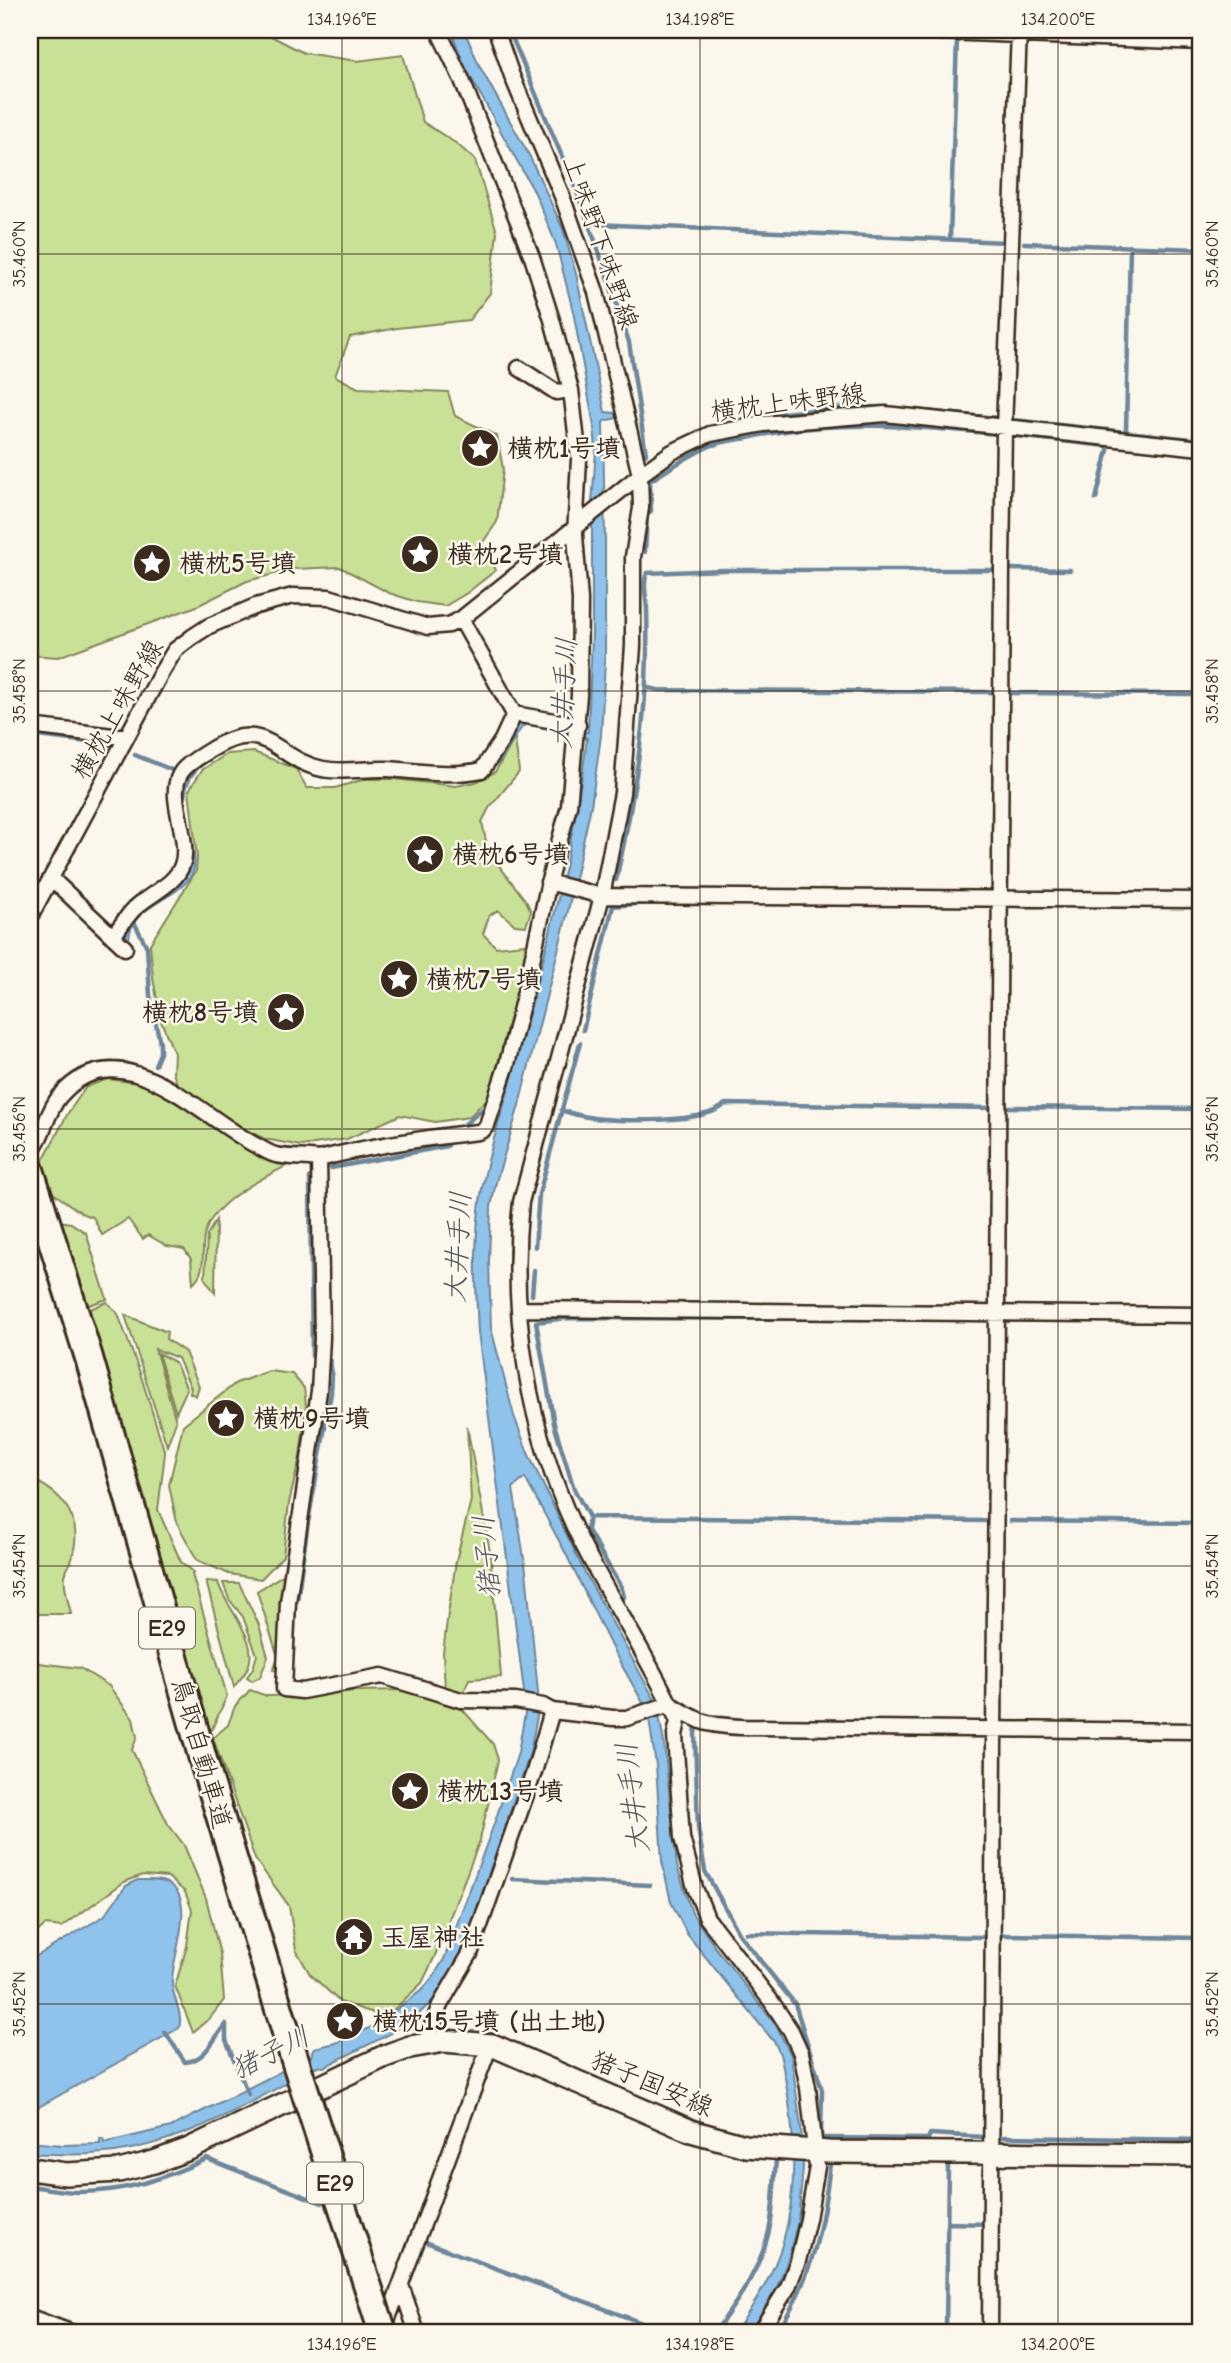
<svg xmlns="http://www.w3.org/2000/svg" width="1231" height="2363" viewBox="0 0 1231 2363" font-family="'Comic Neue','Klee One',sans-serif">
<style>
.green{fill:#c9e197;stroke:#82865a;stroke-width:2}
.water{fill:#90c3ec;stroke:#6e869a;stroke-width:2}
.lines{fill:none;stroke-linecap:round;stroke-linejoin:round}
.stream{stroke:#6e869a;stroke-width:4.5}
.minor-casing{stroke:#3b2a1e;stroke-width:19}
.secondary-casing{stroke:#3b2a1e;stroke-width:26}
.motorway-casing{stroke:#3b2a1e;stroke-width:32}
.minor{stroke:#fbf7ec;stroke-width:14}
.secondary{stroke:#fbf7ec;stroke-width:21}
.motorway{stroke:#fbf7ec;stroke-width:26}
.motorway-bridge-casing{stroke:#3b2a1e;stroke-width:32;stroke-linecap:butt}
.motorway-bridge{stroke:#fbf7ec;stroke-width:26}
.ticks{fill:none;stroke:#3b2a1e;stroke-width:2;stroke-opacity:0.45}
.labels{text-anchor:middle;stroke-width:5;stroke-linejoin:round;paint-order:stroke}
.shield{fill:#fbf7ec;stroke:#75685c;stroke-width:2}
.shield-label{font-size:24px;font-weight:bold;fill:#3b2a1e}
.street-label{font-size:26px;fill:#3b2a1e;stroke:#fbf7ec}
.poi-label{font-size:26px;font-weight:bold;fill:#3b2a1e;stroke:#fbf7ec;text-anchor:start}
.water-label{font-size:28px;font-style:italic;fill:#54585c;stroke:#fbf7ec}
.neatline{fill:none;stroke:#3b2a1e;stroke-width:2.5}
.ticks-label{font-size:18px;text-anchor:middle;fill:#3b2a1e}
</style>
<rect width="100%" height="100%" fill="#fbf7ec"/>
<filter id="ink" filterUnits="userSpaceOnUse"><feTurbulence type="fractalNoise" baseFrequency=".0143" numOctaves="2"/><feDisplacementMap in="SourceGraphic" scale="14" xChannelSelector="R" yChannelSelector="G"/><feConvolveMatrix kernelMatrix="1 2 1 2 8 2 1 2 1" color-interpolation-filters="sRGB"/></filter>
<g filter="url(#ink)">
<path class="green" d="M 30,30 L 263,30 L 265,33 L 304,53 L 357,61 L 403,55 L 423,122 L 457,144 L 475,160 L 497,232 L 490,293 L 469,320 L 397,328 L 350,337 L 335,376 L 358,388 L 448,392 L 455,416 L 497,436 L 503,469 L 497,522 L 481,545 L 496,570 L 467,593 L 445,606 L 417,602 L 389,593 L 340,567 L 294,569 L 247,581 L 197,606 L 58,657 L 30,655 Z
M 515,738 L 519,772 L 489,808 L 482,822 L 488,851 L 526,901 L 531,911 L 526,926 L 515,925 L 498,910 L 489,916 L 483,934 L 496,947 L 524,944 L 527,953 L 489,1097 L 469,1117 L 435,1122 L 400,1115 L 347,1139 L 301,1146 L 265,1139 L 234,1124 L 177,1084 L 173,1073 L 174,1053 L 161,1021 L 153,978 L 150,944 L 196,871 L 197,858 L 189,790 L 202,770 L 227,754 L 254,752 L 296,769 L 307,788 L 335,788 L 365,779 L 394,779 L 456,786 L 476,782 L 495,772 Z
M 108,1079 L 146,1084 L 249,1148 L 296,1161 C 267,1176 210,1201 204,1237 C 201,1254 207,1271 193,1283 L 191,1259 L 184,1249 L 167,1246 L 148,1235 L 143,1239 L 128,1219 L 102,1235 L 93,1217 L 83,1214 L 46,1188 L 41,1164 L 68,1113 L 86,1087 Z
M 216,1220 L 215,1293 L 205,1279 L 207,1235 Z
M 58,1221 L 71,1223 L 86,1233 L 107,1299 L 83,1307 Z
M 107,1302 L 118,1314 L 140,1373 L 165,1453 L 158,1510 L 181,1562 L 194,1572 L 192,1574 L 227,1696 L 212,1729 L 205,1731 L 85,1311 Z
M 125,1315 L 167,1332 L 166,1339 L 185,1352 L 199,1386 L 196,1396 L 190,1393 L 191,1388 L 178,1358 L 155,1349 L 176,1421 L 167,1446 Z
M 158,1353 L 175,1362 L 187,1389 L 176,1413 Z
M 269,1371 L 292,1374 L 304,1388 L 306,1406 L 300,1457 L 289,1503 L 283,1556 L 261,1579 L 229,1574 L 197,1560 L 177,1523 L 169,1485 L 183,1425 L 236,1383 Z
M 467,1426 L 490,1552 L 501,1677 L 469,1679 L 463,1694 L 445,1689 L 443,1653 L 447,1621 L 456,1561 L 471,1500 Z
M 30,1479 C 61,1491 81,1516 74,1550 C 72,1559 67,1567 65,1576 C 63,1587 69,1603 71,1614 L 39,1614 L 30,1612 Z
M 288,1572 L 280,1671 L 273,1670 L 278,1657 L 257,1591 Z
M 206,1581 L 218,1582 C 225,1608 262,1641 247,1669 C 244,1676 238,1681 234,1687 Z
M 223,1583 L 239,1583 L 259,1625 L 268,1657 L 260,1677 L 252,1681 L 247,1677 L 253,1668 L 257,1655 L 243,1617 L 229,1599 Z
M 30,1662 L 80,1668 L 109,1686 L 133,1719 L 137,1737 L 132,1750 L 168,1824 L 184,1845 L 206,1898 L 220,1954 L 224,2000 L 210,2018 L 193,2032 L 175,1986 L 187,1946 L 192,1910 L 185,1892 L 168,1877 L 143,1875 L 124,1882 L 62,1927 L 45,1925 L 30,1939 Z
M 250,1690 L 267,1696 L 316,1695 L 355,1691 L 404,1690 L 463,1710 L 493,1744 L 498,1760 L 480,1840 L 434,1958 L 422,1983 L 386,2017 L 340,2002 L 310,1974 L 296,1950 L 289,1906 L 255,1859 L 213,1738 L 228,1725 L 235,1706 Z"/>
<path class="water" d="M 451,30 L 464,30 L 480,67 L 530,157 L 563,229 L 576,274 L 605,412 L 616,413 L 617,418 L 604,421 L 603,423 L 605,540 L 605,660 L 601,736 L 591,806 L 567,915 L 518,1109 L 496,1182 L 491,1207 L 489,1261 L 491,1328 L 514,1416 L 528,1453 L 584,1571 L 657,1704 L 664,1743 L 677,1866 L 692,1913 L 715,1947 L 775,2024 L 791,2055 L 801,2127 L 803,2168 L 798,2221 L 787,2263 L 774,2294 L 749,2333 L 735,2333 C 754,2304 773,2276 783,2242 C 800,2182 794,2115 780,2054 L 775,2043 L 687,1934 L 671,1902 L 662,1861 L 656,1765 L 649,1719 L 642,1701 L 613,1650 L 564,1550 L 525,1478 L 513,1488 L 526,1571 L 538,1692 L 538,1711 L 530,1753 L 481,1897 L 457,1961 L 448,1980 L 434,1999 L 415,2018 L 386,2036 L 324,2067 L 317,2066 C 257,2099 195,2137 126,2150 C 96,2156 61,2155 30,2153 L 30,2142 L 62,2145 L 100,2144 L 100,2139 L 103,2139 L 104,2143 L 171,2127 L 312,2056 L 314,2048 L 336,2043 L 378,2024 L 423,1989 L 435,1974 L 444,1959 L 494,1824 L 518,1753 L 526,1707 L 478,1332 C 476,1292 474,1251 479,1210 C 484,1161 503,1113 515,1066 C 544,958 574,849 587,738 L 579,737 L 579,732 L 588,732 L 592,636 L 592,503 L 596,450 L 594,426 L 573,311 L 556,244 L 536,195 L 464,65 Z
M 533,719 L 574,727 L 570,734 L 527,724 L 522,727 C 508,747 498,775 471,780 L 401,777 L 322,778 L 301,770 L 258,745 C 242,742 230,748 217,755 C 171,780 187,807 193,849 C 195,859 196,867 191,876 C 175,901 130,906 129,939 L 126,939 C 125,899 189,900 193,858 L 183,802 L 184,784 L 187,776 L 198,764 L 234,744 L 254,742 L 299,766 L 489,770 L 519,725 Z
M 138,1880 C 148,1880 160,1879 169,1884 C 197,1900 172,1956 172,1981 C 171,1996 184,2013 179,2028 L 35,2109 L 30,2109 L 30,1960 L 104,1916 L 126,1886 Z"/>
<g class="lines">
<path class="stream" d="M 509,30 L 574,185 L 597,246 L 629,342 L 646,454
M 762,30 L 795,31
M 801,31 L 891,35
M 594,224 L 1006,242
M 950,238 L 957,39
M 1024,243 L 1201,249
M 765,415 L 831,408 L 881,407 L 997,418
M 1013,420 L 1201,440
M 1126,431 L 1130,246
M 1015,436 L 1107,446
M 1096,499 L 1108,450
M 645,552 L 647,515 L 651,511 L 650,481 C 670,468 688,456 710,446 C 723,441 738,440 752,437 C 833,419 915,426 997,434
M 1008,569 L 1070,570
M 648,688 L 658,690 L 997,692
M 1007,693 L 1201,694
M 30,735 L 113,745
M 135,755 L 172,770
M 616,880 C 631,814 642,749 646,681 C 647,658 648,634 647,611 C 647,599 642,584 647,573 L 724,570 L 994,570
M 135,924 L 147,947 L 150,995 L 160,1043 L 160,1053 L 155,1065
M 583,1030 L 613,906 L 646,903
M 1005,1107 L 1201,1109
M 561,1110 C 570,1113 579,1116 588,1117 C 614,1122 708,1124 725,1104 L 995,1108
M 459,1129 L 490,1103
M 331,1168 L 447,1146
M 310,1177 L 312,1356
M 535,1247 L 539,1194 L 580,1043
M 532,1295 L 534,1270
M 589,1517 L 990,1521
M 1010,1521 L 1201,1523
M 620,1599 L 624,1597 L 622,1589 L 587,1529 L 589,1517 L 574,1489 L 554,1424 L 536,1322 L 566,1318 L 863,1319
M 297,1601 L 308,1522 L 331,1393 L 332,1374 L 330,1361
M 703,1729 L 696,1727 L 695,1734 L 698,1828 L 705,1871 L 740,1935 L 795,2004 L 822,2090 L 821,2138
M 512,1879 L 650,1885
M 746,1933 L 983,1937
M 1002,1935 L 1201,1938
M 165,2032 L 185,2062 C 206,2061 214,2037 226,2024 L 226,2040 L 248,2094
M 1003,2137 L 1201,2140
M 824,2138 L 928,2139 L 930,2134 L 984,2137
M 30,2186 C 46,2188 63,2192 79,2192 C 126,2192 165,2178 207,2159 L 322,2203
M 948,2223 L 988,2224
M 423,2241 L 669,2333
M 714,2333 C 740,2298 764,2264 771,2221 C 774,2201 774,2180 776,2160
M 777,2333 C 812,2277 823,2228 830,2163
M 946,2333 L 948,2164"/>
<defs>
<path id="minor" d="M 496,30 L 512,76 L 562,196 L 596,292 L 640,475 L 641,508 L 633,557 L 633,646 L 622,793 L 602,896 L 521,1202 C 509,1312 528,1429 575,1529 C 606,1594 648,1655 678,1721 L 675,1735 L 682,1838 L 695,1888 L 707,1918 L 771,2001 L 791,2031 L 801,2053 L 808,2088 L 817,2167 L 808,2219 L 798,2261 L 788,2287 L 759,2333
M 892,30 L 1201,42
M 519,368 L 556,392 L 571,390
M 461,619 L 514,714
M 30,726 L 113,736 L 126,736
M 52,879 L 125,948
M 548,882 L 602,896 L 1201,900
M 30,917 L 161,673 L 175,650 L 192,637 L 209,626 L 256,606 L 293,596 L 329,597 L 428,627 L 449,625 L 461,619 L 640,475 L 672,452 L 710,434 L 763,424 L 885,414 L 1201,448
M 113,937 C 119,928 125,919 132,911 C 146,895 175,886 182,865 C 192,838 164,795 182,771 C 189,762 201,756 212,749 C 268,715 275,760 323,769 C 344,773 366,768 387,769 C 420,771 449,777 482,770 L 502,740 L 514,714 L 578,725
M 30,1152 C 44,1137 46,1112 60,1096 C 120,1026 201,1117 257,1146 C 263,1149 270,1154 276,1155 C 289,1158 305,1157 319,1159 L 322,1338 L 319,1391 L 288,1602 L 284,1689 L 302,1691 L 382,1676 L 461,1700 L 516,1701 L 543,1706 L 552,1711 L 613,1718 L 627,1718 L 670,1704 C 701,1723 705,1725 741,1727 L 1201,1731
M 319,1159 C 372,1145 424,1138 478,1132 L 483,1130 L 487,1125 L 507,1064 L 526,988 L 551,872 L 569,806 L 579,695 L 580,600 L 575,535 L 579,459 L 571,390 L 552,320 L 532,257 L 462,80 L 438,30
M 520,1309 L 1201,1315
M 425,2044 L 440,2005 L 470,1954 L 534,1772 L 552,1711
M 401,2285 L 417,2333
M 30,2317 L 73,2333
M 384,2329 L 490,2045
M 990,2333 L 1002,566 L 1004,429 L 1019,30"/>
<path id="secondary" d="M 30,2169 L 66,2174 L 119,2171 L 154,2162 L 189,2149 L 385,2056 L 410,2047 L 444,2041 L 492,2045 L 691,2131 L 745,2146 L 829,2152 L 1201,2155"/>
<path id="motorway" d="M 30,1170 L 89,1358 L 204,1763 L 286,2032"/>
</defs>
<use href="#minor" class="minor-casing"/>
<use href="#secondary" class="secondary-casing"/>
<use href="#motorway" class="motorway-casing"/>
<use href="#minor" class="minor"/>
<use href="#secondary" class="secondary"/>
<use href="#motorway" class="motorway"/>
<defs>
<path id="motorway-bridge" d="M 286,2032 L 383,2333"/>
</defs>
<use href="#motorway-bridge" class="motorway-bridge-casing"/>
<use href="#motorway-bridge" class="motorway-bridge"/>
</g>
</g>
<path class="ticks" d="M 342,30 L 342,2333M 700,30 L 700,2333M 1058,30 L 1058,2333M 30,254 L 1201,254M 30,691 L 1201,691M 30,1129 L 1201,1129M 30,1566 L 1201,1566M 30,2004 L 1201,2004"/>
<defs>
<symbol id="sight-disc" viewBox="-11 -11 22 22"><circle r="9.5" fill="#3b2a1e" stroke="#fbf7ec"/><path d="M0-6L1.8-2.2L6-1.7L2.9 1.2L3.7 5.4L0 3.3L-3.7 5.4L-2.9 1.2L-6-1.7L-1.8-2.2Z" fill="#fff"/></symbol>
<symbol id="temple-disc" viewBox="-11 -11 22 22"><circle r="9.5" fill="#3b2a1e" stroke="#fbf7ec"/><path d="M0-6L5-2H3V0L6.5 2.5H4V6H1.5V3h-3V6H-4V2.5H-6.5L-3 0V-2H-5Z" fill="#fff"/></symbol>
</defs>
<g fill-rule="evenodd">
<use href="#sight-disc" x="458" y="426" width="44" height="44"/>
<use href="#sight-disc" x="398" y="532" width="44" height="44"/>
<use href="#sight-disc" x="130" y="541" width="44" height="44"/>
<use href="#sight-disc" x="403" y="832" width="44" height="44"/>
<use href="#sight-disc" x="377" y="957" width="44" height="44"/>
<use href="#sight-disc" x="264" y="990" width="44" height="44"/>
<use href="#sight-disc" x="204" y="1396" width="44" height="44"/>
<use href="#sight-disc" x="388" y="1769" width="44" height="44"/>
<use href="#temple-disc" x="332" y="1915" width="44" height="44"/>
<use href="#sight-disc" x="323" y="1999" width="44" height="44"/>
</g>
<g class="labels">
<g class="shield">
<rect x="139" y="1607.5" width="56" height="41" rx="5"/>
<rect x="307" y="2162.5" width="56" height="41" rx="5"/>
</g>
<g class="shield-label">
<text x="167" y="1636">E29</text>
<text x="335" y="2191">E29</text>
</g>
<g class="street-label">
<text transform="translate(601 242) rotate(71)" y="9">上味野下味野線</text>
<text transform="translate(788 402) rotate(-7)" y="9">横枕上味野線</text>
<text transform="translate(117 709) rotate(-60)" y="9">横枕上味野線</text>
<text transform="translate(202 1753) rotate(74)" y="9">鳥取自動車道</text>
<text transform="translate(652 2083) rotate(23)" y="9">猪子国安線</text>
</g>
<g class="poi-label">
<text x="507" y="457">横枕1号墳</text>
<text x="447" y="563">横枕2号墳</text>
<text x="179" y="572">横枕5号墳</text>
<text x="452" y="863">横枕6号墳</text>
<text x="426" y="988">横枕7号墳</text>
<text x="259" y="1021" text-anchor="end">横枕8号墳</text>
<text x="253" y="1427">横枕9号墳</text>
<text x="437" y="1800">横枕13号墳</text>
<text x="381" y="1946">玉屋神社</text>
<text x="372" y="2030">横枕15号墳 (出土地)</text>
</g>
<g class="water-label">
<text transform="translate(563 693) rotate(-87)" y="10">大井手川</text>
<text transform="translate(457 1247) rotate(-87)" y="10">大井手川</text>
<text transform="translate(486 1557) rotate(-95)" y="10">猪子川</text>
<text transform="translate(632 1798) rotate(-97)" y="10">大井手川</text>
<text transform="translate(270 2052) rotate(-26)" y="10">猪子川</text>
</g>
</g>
<rect width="1231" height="2363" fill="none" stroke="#fbf7ec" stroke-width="77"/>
<rect x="38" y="38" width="1154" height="2286" class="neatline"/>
<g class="ticks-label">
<text x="342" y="25">134.196°E</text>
<text x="700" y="25">134.198°E</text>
<text x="1058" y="25">134.200°E</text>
<text transform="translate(19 254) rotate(-90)" y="6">35.460°N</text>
<text transform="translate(1212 254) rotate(-90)" y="6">35.460°N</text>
<text transform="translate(19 691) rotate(-90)" y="6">35.458°N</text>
<text transform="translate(1212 691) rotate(-90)" y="6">35.458°N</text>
<text transform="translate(19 1129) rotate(-90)" y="6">35.456°N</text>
<text transform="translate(1212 1129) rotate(-90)" y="6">35.456°N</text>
<text transform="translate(19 1566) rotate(-90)" y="6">35.454°N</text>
<text transform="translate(1212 1566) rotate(-90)" y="6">35.454°N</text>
<text transform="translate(19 2004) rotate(-90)" y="6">35.452°N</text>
<text transform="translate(1212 2004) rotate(-90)" y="6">35.452°N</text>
<text x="342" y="2350">134.196°E</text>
<text x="700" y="2350">134.198°E</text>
<text x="1058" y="2350">134.200°E</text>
</g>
</svg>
